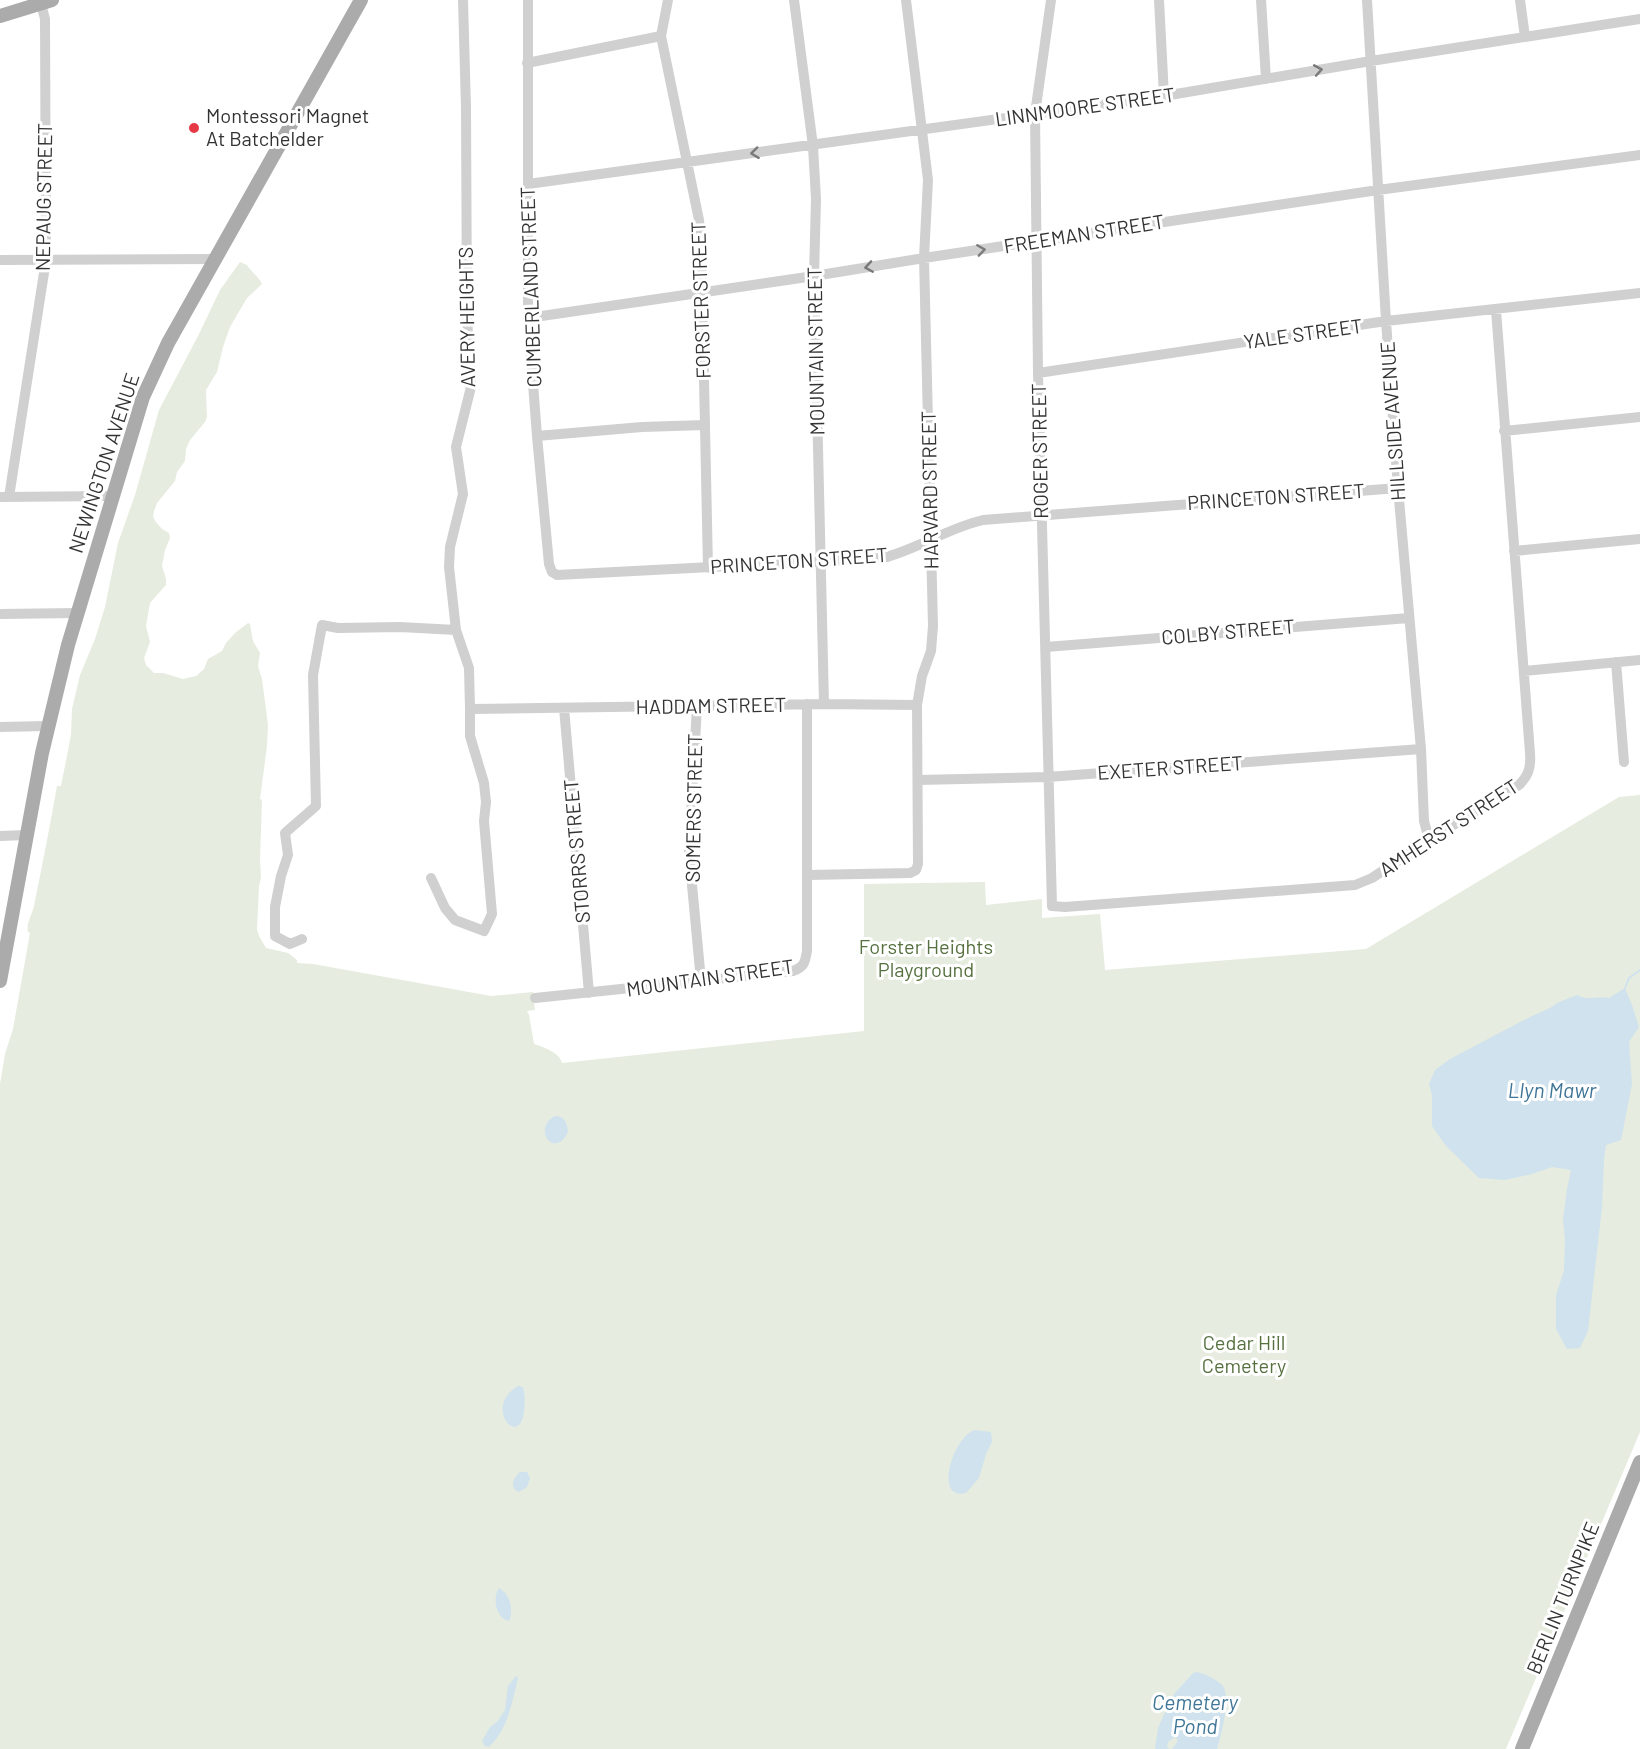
<svg xmlns="http://www.w3.org/2000/svg" width="1640" height="1749" viewBox="0 0 1640 1749" font-family="Barlow,sans-serif">
<style>
.green{fill:#e6ecdf}
.water{fill:#cfe2ee}
.lines{fill:none;stroke-linecap:round;stroke-linejoin:round}
.stream{stroke:#cfe2ee;stroke-width:2}
.minor{stroke:#d0d0d0;stroke-width:10}
.major{stroke:#ababab;stroke-width:14}
.oneway{stroke:#7a7a7a}
.poi-dot{fill:#e63946;stroke:#fff;stroke-width:2}
.labels{text-anchor:middle;stroke-width:6;stroke-linejoin:round;paint-order:stroke}
.street-label{font-size:20px;fill:#333;stroke:#fff}
.poi-label{font-size:20px;fill:#333;stroke:#fff;text-anchor:start}
.park-label{font-size:20px;fill:#56703f;stroke:#fff}
.water-label{font-size:21px;font-style:italic;fill:#3f7597;stroke:#fff}
</style>
<rect width="100%" height="100%" fill="#fff"/>
<path class="green" d="M 240,262 L 247,265 C 251,272 258,276 262,284 L 247,298 L 230,327 L 223,347 L 217,372 L 206,390 L 207,417 L 205,422 L 190,440 L 186,449 L 185,461 L 177,472 L 175,481 L 157,503 L 154,511 L 153,516 L 155,521 L 162,529 L 169,533 L 170,538 L 165,550 L 162,566 L 166,579 L 166,585 L 150,603 L 146,626 L 150,642 L 144,658 L 146,665 L 154,673 L 163,673 L 183,679 L 196,676 L 204,669 L 208,659 L 222,651 L 226,643 L 235,633 L 248,623 L 250,624 L 253,641 L 260,653 L 258,666 L 262,679 L 268,725 L 267,746 L 260,799 L 262,800 L 260,859 L 261,878 L 259,886 L 257,930 L 259,936 L 266,948 L 288,953 L 297,960 L 297,963 L 313,964 L 491,996 L 533,992 L 535,1010 L 527,1011 L 529,1015 L 534,1044 C 544,1047 560,1053 562,1063 L 864,1031 L 864,884 L 985,882 L 986,905 L 1042,899 L 1042,918 L 1100,914 L 1105,970 L 1366,949 L 1619,797 L 1640,795 L 1640,1432 L 1506,1749 L 0,1749 L 0,1084 L 5,1054 L 13,1029 L 30,933 L 28,932 C 26,923 32,915 34,906 C 42,866 50,826 57,786 L 61,786 L 71,735 L 72,709 L 80,675 L 95,639 L 105,607 L 118,543 L 135,495 L 159,410 L 198,336 L 220,290 Z"/>
<path class="water" d="M 1625,988 L 1632,1005 L 1639,1027 L 1629,1042 L 1632,1084 L 1621,1140 L 1606,1145 L 1604,1159 L 1602,1207 L 1588,1331 L 1580,1348 L 1567,1349 L 1556,1329 L 1556,1295 L 1564,1271 L 1565,1240 L 1563,1220 L 1567,1189 L 1571,1170 L 1552,1167 L 1532,1174 L 1505,1180 L 1479,1178 L 1446,1146 L 1432,1126 L 1432,1095 L 1429,1084 L 1435,1070 L 1450,1059 L 1530,1017 L 1550,1008 L 1557,1003 L 1577,995 C 1588,1001 1597,996 1609,998 Z
M 555,1116 C 565,1116 567,1123 568,1132 C 555,1160 531,1129 555,1116 Z
M 518,1386 L 523,1387 C 525,1394 525,1403 524,1411 C 520,1450 482,1407 518,1386 Z
M 975,1430 L 991,1432 L 992,1442 L 986,1454 L 979,1478 L 966,1493 C 933,1501 953,1436 975,1430 Z
M 520,1472 L 527,1472 L 530,1478 L 527,1487 L 519,1492 L 515,1490 C 510,1483 515,1477 520,1472 Z
M 499,1588 C 510,1594 514,1610 509,1621 C 496,1619 492,1598 499,1588 Z
M 1197,1672 C 1205,1674 1217,1679 1223,1686 C 1231,1698 1221,1736 1217,1749 L 1172,1749 L 1178,1741 L 1175,1737 L 1168,1742 L 1167,1746 L 1169,1749 L 1155,1749 L 1158,1728 L 1170,1701 L 1174,1694 L 1193,1673 Z
M 516,1676 L 518,1678 C 512,1702 508,1729 489,1747 L 485,1746 L 482,1741 L 490,1727 L 497,1722 L 505,1710 L 508,1686 Z"/>
<g class="lines">
<path class="stream" d="M 1625,988 L 1629,978 L 1640,970"/>
<path class="minor" d="M 463,0 L 466,108 L 467,317 L 471,387 L 456,447 L 463,494 L 450,547 L 449,567 L 456,630 L 469,668 L 470,709 L 824,704 L 917,705
M 528,0 L 528,318 L 537,436 L 549,564 L 552,572 L 557,575 L 883,558 C 918,549 948,528 983,520 L 1398,488
M 668,0 L 661,36 L 699,220 L 701,238 L 708,568
M 794,0 L 813,146 L 816,199 L 814,276 L 824,704
M 1051,0 L 1035,114 L 1038,373 L 1052,906 L 1065,907 L 1355,885 L 1372,878 L 1429,840 L 1519,785 C 1529,775 1531,767 1530,753 L 1496,310
M 1159,0 L 1164,96
M 1261,0 L 1266,79
M 1367,0 L 1386,321 L 1398,488 L 1421,749 L 1424,821 L 1429,840
M 1520,0 L 1525,37
M 527,63 L 661,36
M 528,184 L 1164,96 L 1371,61 L 1640,19
M 0,260 L 214,259
M 528,318 L 814,276 L 924,258 L 1378,190 L 1640,155
M 1038,373 L 1386,321 L 1640,293
M 1504,431 L 1640,417
M 537,436 L 642,427 L 705,425
M 0,497 L 112,496
M 9,497 L 46,260 L 45,19 L 40,0
M 1514,551 L 1640,539
M 0,614 L 77,613
M 1046,647 L 1409,618
M 1616,662 L 1624,762
M 1524,671 L 1640,660
M 697,706 L 689,853 L 701,981
M 564,708 L 589,993
M 0,727 L 47,726
M 918,780 L 1048,777 L 1421,749
M 0,836 L 27,835
M 808,875 L 910,873 L 916,870 L 918,864 L 917,705 L 922,676 L 931,651 L 933,626 L 924,258 L 928,180 L 906,0
M 431,878 L 445,908 L 455,920 L 484,931 L 492,914 L 484,821 L 486,802 L 484,783 L 470,736 L 470,709
M 302,939 L 290,944 L 275,936 L 275,907 L 281,876 L 288,855 L 285,833 L 316,806 L 313,675 L 322,625 L 338,628 L 400,627 L 456,630
M 535,998 L 793,971 C 804,967 805,963 807,951 L 807,704"/>
<path class="major" d="M 0,16 L 52,0
M 0,981 L 42,753 L 68,645 L 143,397 L 168,343 L 361,0
M 1522,1749 L 1640,1462"/>
</g>
<defs><path id="oneway-chevron" d="M-2-3.5L2.5 0L-2 3.5" fill="none" stroke-width="1.6" stroke-linecap="round" stroke-linejoin="round" transform="scale(1.5)"/></defs>
<g class="oneway">
<use href="#oneway-chevron" transform="translate(1318 70) rotate(-10)"/>
<use href="#oneway-chevron" transform="translate(755 153) rotate(173)"/>
<use href="#oneway-chevron" transform="translate(981 250) rotate(-8)"/>
<use href="#oneway-chevron" transform="translate(869 267) rotate(171)"/>
</g>
<circle class="poi-dot" cx="194" cy="128" r="6"/>
<g class="labels">
<g class="street-label">
<text transform="translate(1085 107) rotate(-8)" y="7">LINNMOORE STREET</text>
<text transform="translate(44 197) rotate(-89)" y="7">NEPAUG STREET</text>
<text transform="translate(1084 234) rotate(-9)" y="7">FREEMAN STREET</text>
<text transform="translate(531 287) rotate(-92)" y="7">CUMBERLAND STREET</text>
<text transform="translate(701 300) rotate(-92)" y="7">FORSTER STREET</text>
<text transform="translate(467 317) rotate(-91)" y="7">AVERY HEIGHTS</text>
<text transform="translate(1303 334) rotate(-8)" y="7">YALE STREET</text>
<text transform="translate(816 351) rotate(-91)" y="7">MOUNTAIN STREET</text>
<text transform="translate(1393 421) rotate(-94)" y="7">HILLSIDE AVENUE</text>
<text transform="translate(1040 451) rotate(-91)" y="7">ROGER STREET</text>
<text transform="translate(104 463) rotate(-72)" y="7">NEWINGTON AVENUE</text>
<text transform="translate(930 490) rotate(-91)" y="7">HARVARD STREET</text>
<text transform="translate(1276 497) rotate(-4)" y="7">PRINCETON STREET</text>
<text transform="translate(799 561) rotate(-4)" y="7">PRINCETON STREET</text>
<text transform="translate(1228 632) rotate(-5)" y="7">COLBY STREET</text>
<text transform="translate(711 706) rotate(-1)" y="7">HADDAM STREET</text>
<text transform="translate(1170 768) rotate(-4)" y="7">EXETER STREET</text>
<text transform="translate(694 808) rotate(-89)" y="7">SOMERS STREET</text>
<text transform="translate(1449 828) rotate(-33)" y="7">AMHERST STREET</text>
<text transform="translate(577 851) rotate(-95)" y="7">STORRS STREET</text>
<text transform="translate(710 978) rotate(-8)" y="7">MOUNTAIN STREET</text>
<text transform="translate(1563 1598) rotate(-68)" y="7">BERLIN TURNPIKE</text>
</g>
<g class="poi-label">
<text x="206" y="123">Montessori Magnet<tspan x="206" dy="23">At Batchelder</tspan></text>
</g>
<g class="park-label">
<text x="926" y="954">Forster Heights<tspan x="926" dy="23">Playground</tspan></text>
<text x="1244" y="1350">Cedar Hill<tspan x="1244" dy="23">Cemetery</tspan></text>
</g>
<g class="water-label">
<text x="1552" y="1098">Llyn Mawr</text>
<text x="1195" y="1710">Cemetery<tspan x="1195" dy="24">Pond</tspan></text>
</g>
</g>
</svg>
